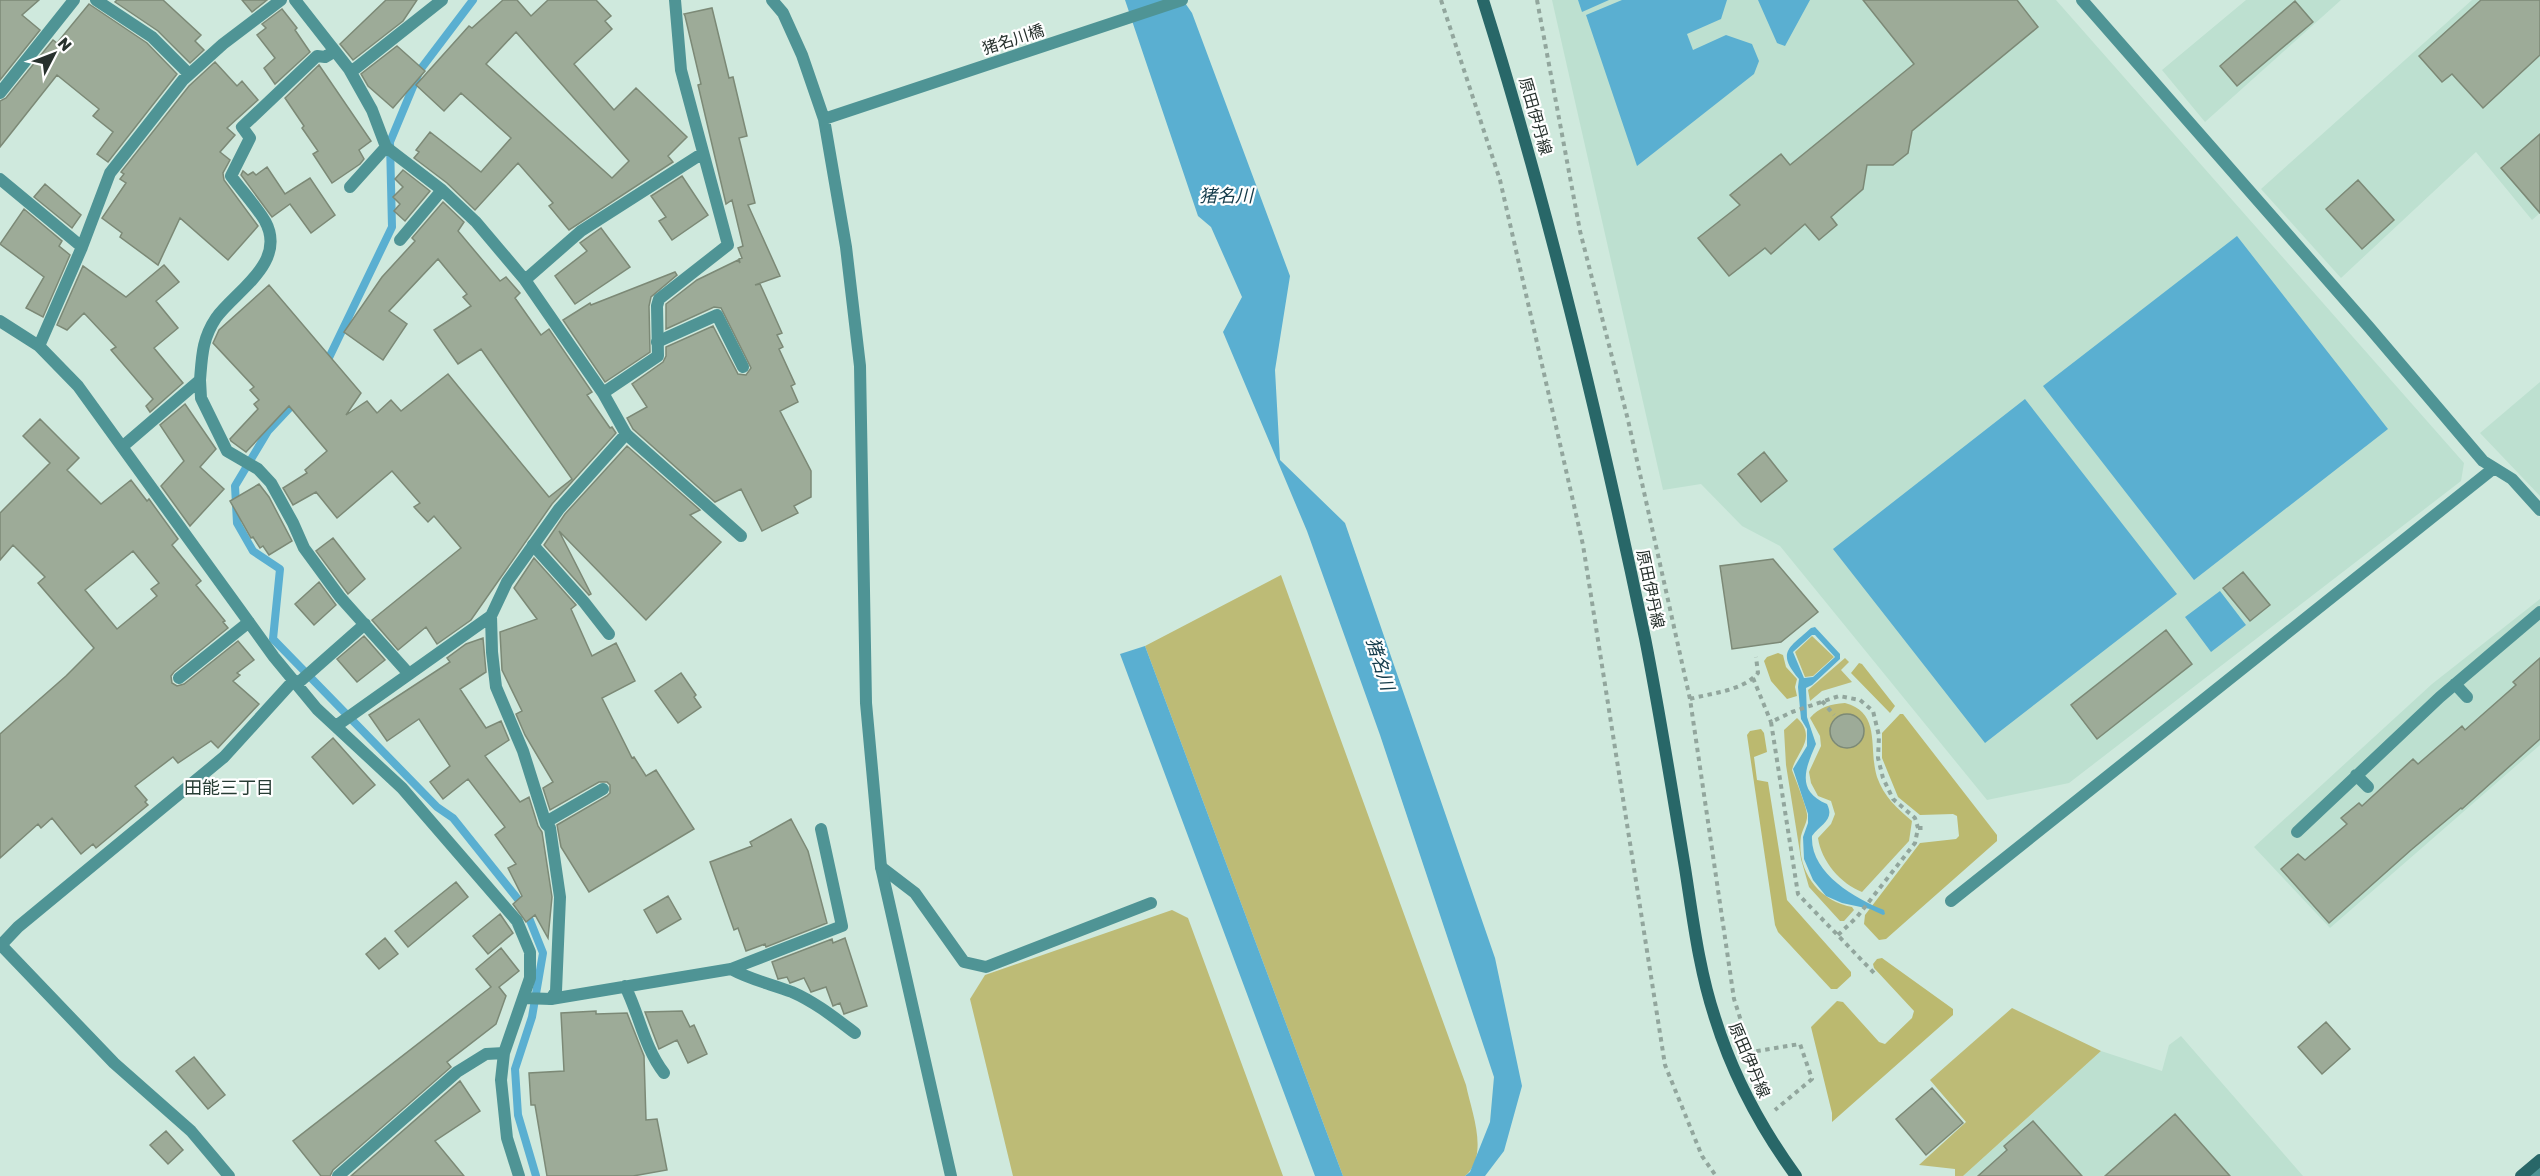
<svg xmlns="http://www.w3.org/2000/svg" width="2540" height="1176" viewBox="0 0 2540 1176" font-family="Rubik,'Noto Sans JP',sans-serif">
<style>
.built{fill:#bde0d0}
.green{fill:#bdbb76}
.forest{fill:#bbb96f}
.water{fill:#5aafd1;fill-rule:evenodd}
.lines{fill:none;stroke-linecap:round;stroke-linejoin:round}
.stream{stroke:#5aafd1;stroke-width:8}
.building{fill:#9dab98;stroke:#7c8976;stroke-width:1.5;fill-rule:evenodd}
.path{stroke:#92a69d;stroke-width:4;stroke-dasharray:4.5 4.5;stroke-linecap:butt}
.lane{stroke:#4f9495;stroke-width:12}
.street{stroke:#4f9495;stroke-width:12}
.secondary{stroke:#286768;stroke-width:12}
.labels{text-anchor:middle;stroke-width:4.5;stroke-linejoin:round;paint-order:stroke}
.street-label{font-size:16px;fill:#27312d;stroke:#fff}
.water-label{font-size:18px;font-style:italic;fill:#143b4a;stroke:#fff}
.neighbourhood-label{font-size:18px;fill:#273d34;stroke:#fff}
</style>
<rect width="100%" height="100%" fill="#cfe9dd"/>
<path class="built" d="M 1552,0 L 2056,0 L 2464,463 L 2461,481 L 2069,783 L 1987,800 L 1780,546 L 1742,526 L 1701,484 L 1663,490 Z
M 2246,0 L 2341,0 L 2205,122 L 2162,70 Z
M 2472,0 L 2540,0 L 2540,213 L 2532,220 L 2476,152 L 2341,278 L 2261,189 Z
M 2540,382 L 2540,496 L 2480,433 Z
M 2540,599 L 2540,745 L 2330,928 L 2254,847 L 2432,684 Z
M 2181,1036 L 2303,1176 L 1963,1176 L 2101,1051 L 2162,1071 L 2169,1045 Z"/>
<path class="green" d="M 1281,575 L 1466,1085 C 1471,1111 1490,1155 1465,1176 L 1343,1176 L 1145,646 Z
M 1812,636 L 1834,657 L 1813,676 L 1805,677 L 1795,652 Z
M 1845,658 L 1849,662 L 1841,670 L 1852,682 L 1822,691 L 1810,701 L 1808,690 Z
M 1845,703 C 1882,713 1868,748 1877,777 C 1884,797 1897,808 1912,821 L 1909,841 L 1862,892 C 1841,884 1821,861 1818,838 L 1831,824 L 1835,814 L 1831,801 L 1818,796 L 1811,783 L 1809,772 L 1821,746 L 1820,736 L 1810,718 C 1819,707 1831,704 1845,703 Z
M 1797,718 C 1818,738 1796,752 1792,770 C 1796,781 1805,802 1807,814 C 1808,821 1803,828 1801,836 C 1796,871 1819,901 1852,907 L 1854,910 L 1844,921 L 1840,921 L 1809,887 L 1801,859 L 1786,765 L 1784,730 Z
M 1172,910 L 1188,918 L 1283,1176 L 1013,1176 L 970,999 L 985,975 Z
M 2012,1008 L 2101,1051 L 1963,1176 L 1955,1176 L 1955,1169 L 1919,1165 L 1966,1122 L 1930,1080 Z"/>
<path class="forest" d="M 1778,653 L 1783,655 L 1786,667 L 1797,679 L 1795,687 L 1797,696 L 1787,699 L 1771,681 L 1764,661 L 1767,657 Z
M 1859,663 L 1862,664 L 1895,706 L 1890,713 L 1851,673 Z
M 1900,714 L 1903,714 L 1997,835 L 1997,841 L 1886,939 L 1879,940 L 1864,924 L 1865,915 L 1920,843 L 1956,839 L 1959,836 L 1957,816 L 1953,814 L 1920,815 L 1898,797 L 1882,758 L 1882,733 Z
M 1761,729 L 1764,733 L 1767,752 L 1754,757 L 1757,780 L 1768,782 L 1787,900 L 1851,972 L 1851,976 L 1837,989 L 1831,989 L 1778,932 L 1775,925 L 1747,735 L 1750,731 Z
M 1882,958 L 1953,1009 L 1953,1015 L 1832,1122 L 1832,1113 L 1811,1027 L 1837,1001 L 1843,1002 L 1879,1042 L 1885,1044 L 1912,1018 L 1914,1011 L 1874,968 L 1873,964 L 1877,959 Z"/>
<path class="water" d="M 1125,0 L 1183,0 L 1192,13 L 1290,276 L 1275,370 L 1280,460 L 1345,523 L 1495,958 L 1522,1086 L 1504,1151 L 1485,1176 L 1465,1176 L 1470,1172 L 1490,1122 L 1494,1077 L 1380,735 L 1307,531 L 1223,332 L 1242,297 L 1211,227 L 1198,216 Z
M 1578,0 L 1609,0 L 1582,12 Z
M 1622,0 L 1727,0 L 1721,19 L 1687,34 L 1693,50 L 1726,35 L 1752,44 L 1759,61 L 1754,74 L 1637,166 L 1586,15 Z
M 1758,0 L 1810,0 L 1785,46 L 1777,43 Z
M 2237,236 L 2388,429 L 2194,580 L 2043,386 Z
M 2025,399 L 2177,594 L 1985,743 L 1833,549 Z
M 2220,591 L 2246,625 L 2211,652 L 2185,617 Z
M 1815,627 L 1840,654 L 1840,659 L 1812,685 L 1806,688 L 1807,717 L 1816,744 C 1805,769 1796,791 1827,804 C 1835,820 1821,824 1812,836 C 1810,873 1855,898 1884,910 L 1885,914 L 1883,915 L 1870,909 L 1842,903 L 1826,896 L 1813,880 L 1804,859 L 1803,837 L 1808,823 L 1808,814 L 1793,769 L 1807,746 L 1807,729 L 1801,719 L 1798,687 L 1799,679 C 1776,652 1789,648 1811,628 ZM 1812,635 L 1815,635 L 1835,657 L 1813,677 L 1804,678 L 1793,652 Z
M 1145,646 L 1343,1176 L 1315,1176 L 1120,654 Z"/>
<g class="lines">
<path class="stream" d="M 325,366 L 392,227 L 390,142 L 420,70 L 473,0
M 296,401 L 268,431 L 235,486 L 237,523 L 253,551 L 280,569 L 273,639 L 437,807 L 453,818 L 525,908 L 543,953 L 532,1017 L 515,1069 L 518,1115 L 536,1176"/>
</g>
<path class="building" d="M 0,0 L 39,0 L 22,15 L 40,30 L 0,80 Z
M 117,0 L 163,0 L 201,35 L 195,41 L 204,50 L 190,63 L 158,31 L 115,2 Z
M 242,0 L 267,0 L 252,12 Z
M 386,0 L 417,0 L 403,21 L 353,60 L 340,44 Z
M 503,0 L 517,0 L 531,16 L 548,0 L 596,0 L 611,16 L 605,21 L 612,29 L 574,64 L 614,110 L 636,88 L 687,137 L 668,156 L 673,162 L 569,230 L 549,206 L 553,203 L 518,163 L 475,210 L 447,183 L 414,158 L 419,152 L 416,150 L 430,132 L 481,172 L 511,138 L 461,93 L 444,111 L 416,85 L 469,26 L 472,28 ZM 516,32 L 629,161 L 612,178 L 486,64 Z
M 1863,0 L 2017,0 L 2038,27 L 1912,131 L 1908,153 L 1893,165 L 1867,165 L 1863,189 L 1831,217 L 1837,225 L 1819,240 L 1805,224 L 1771,254 L 1765,248 L 1729,276 L 1698,238 L 1740,205 L 1730,195 L 1781,154 L 1790,165 L 1914,64 Z
M 2481,0 L 2540,0 L 2540,55 L 2483,108 L 2452,74 L 2442,82 L 2419,56 Z
M 2295,1 L 2313,22 L 2237,86 L 2220,66 Z
M 89,4 L 147,43 L 177,74 L 108,162 L 97,154 L 113,132 L 93,116 L 99,109 L 57,75 L 0,147 L 0,101 L 6,98 L 53,40 L 57,43 Z
M 712,8 L 729,78 L 733,77 L 747,136 L 739,138 L 755,203 L 748,205 L 780,276 L 755,285 L 760,284 L 782,333 L 777,335 L 783,347 L 779,349 L 795,384 L 791,386 L 798,402 L 780,411 L 811,471 L 811,497 L 794,506 L 798,513 L 762,531 L 741,489 L 715,502 L 633,429 L 627,418 L 647,407 L 632,384 L 663,362 L 666,356 L 666,347 L 713,326 L 738,374 L 746,375 L 751,368 L 721,308 L 714,307 L 666,329 L 666,304 L 697,280 L 738,260 L 740,263 L 739,259 L 742,258 L 738,248 L 743,246 L 732,200 L 726,204 L 698,85 L 701,84 L 685,16 L 684,14 Z
M 282,9 L 297,28 L 295,30 L 310,52 L 275,84 L 264,68 L 275,58 L 257,35 L 266,28 L 262,24 Z
M 397,46 L 425,71 L 393,108 L 368,86 L 361,74 Z
M 215,62 L 237,86 L 242,81 L 258,100 L 227,128 L 235,135 L 220,152 L 230,160 L 223,173 L 224,180 L 258,226 L 228,260 L 180,218 L 158,265 L 120,237 L 122,233 L 102,218 L 126,183 L 120,179 L 124,174 L 121,172 L 189,86 Z
M 319,65 L 371,141 L 359,150 L 364,159 L 360,164 L 332,183 L 313,154 L 318,151 L 302,128 L 304,126 L 285,98 Z
M 2540,134 L 2540,213 L 2501,168 Z
M 267,167 L 285,194 L 310,178 L 335,215 L 311,233 L 290,204 L 272,217 L 241,175 L 243,171 L 248,175 L 253,172 L 256,175 Z
M 403,170 L 430,191 L 405,221 L 394,211 L 400,204 L 393,197 L 403,187 L 395,179 Z
M 682,176 L 708,215 L 672,240 L 659,221 L 666,217 L 651,196 Z
M 2358,180 L 2394,220 L 2362,249 L 2326,209 Z
M 45,184 L 81,215 L 72,228 L 34,197 Z
M 443,202 L 464,222 L 458,231 L 500,281 L 506,277 L 520,293 L 515,298 L 541,335 L 549,329 L 592,392 L 587,395 L 610,428 L 612,427 L 616,433 L 552,504 L 471,620 L 437,644 L 426,627 L 398,650 L 372,620 L 461,548 L 434,516 L 428,522 L 414,507 L 420,503 L 392,471 L 337,518 L 316,492 L 293,505 L 283,488 L 307,473 L 305,470 L 327,451 L 289,406 L 246,452 L 231,441 L 230,439 L 258,409 L 254,404 L 259,400 L 250,390 L 254,387 L 213,343 L 219,330 L 269,285 L 361,393 L 346,415 L 367,401 L 377,413 L 391,400 L 401,411 L 448,374 L 549,497 L 572,479 L 481,349 L 458,364 L 434,330 L 471,306 L 463,297 L 467,294 L 438,259 L 389,311 L 407,324 L 383,360 L 344,332 L 382,277 L 415,241 L 412,238 Z
M 24,209 L 62,241 L 59,246 L 70,255 L 43,317 L 26,308 L 44,277 L 0,244 Z
M 601,228 L 630,267 L 575,304 L 555,276 L 587,251 L 580,243 Z
M 164,265 L 179,282 L 156,301 L 178,328 L 154,348 L 183,383 L 150,412 L 146,406 L 153,399 L 111,350 L 116,347 L 84,313 L 67,330 L 57,325 L 83,266 L 126,297 Z
M 675,272 L 677,275 L 651,297 L 649,306 L 650,352 L 605,382 L 563,320 L 590,303 L 591,305 Z
M 185,404 L 216,449 L 200,467 L 224,489 L 190,526 L 161,486 L 184,461 L 160,425 Z
M 40,419 L 79,458 L 67,470 L 101,504 L 131,480 L 147,501 L 149,499 L 178,539 L 172,545 L 201,581 L 196,585 L 225,621 L 223,622 L 228,628 L 174,672 L 171,676 L 172,683 L 177,686 L 184,684 L 238,641 L 254,660 L 237,673 L 240,675 L 233,681 L 259,704 L 218,748 L 211,741 L 178,763 L 173,757 L 135,786 L 147,800 L 145,802 L 148,805 L 96,848 L 93,844 L 81,854 L 52,818 L 41,828 L 38,824 L 0,858 L 0,734 L 66,676 L 94,648 L 38,583 L 45,577 L 13,545 L 0,560 L 0,513 L 50,463 L 23,436 ZM 133,551 L 159,583 L 151,589 L 157,596 L 117,629 L 85,590 Z
M 627,446 L 700,510 L 690,515 L 721,542 L 646,620 L 559,531 L 591,594 L 589,595 L 544,545 L 565,514 Z
M 1764,452 L 1787,481 L 1761,502 L 1738,474 Z
M 259,484 L 269,497 L 292,541 L 269,555 L 263,546 L 260,548 L 253,537 L 251,538 L 230,501 Z
M 333,538 L 365,579 L 348,594 L 316,551 Z
M 534,558 L 576,605 L 571,609 L 592,656 L 616,643 L 635,681 L 602,698 L 632,758 L 634,757 L 646,776 L 656,770 L 694,829 L 589,892 L 561,847 L 557,825 L 607,796 L 610,793 L 610,785 L 607,782 L 599,782 L 550,810 L 543,788 L 553,782 L 525,735 L 516,714 L 522,711 L 502,670 L 500,632 L 537,619 L 514,588 Z
M 1773,559 L 1818,612 L 1781,642 L 1732,649 L 1720,566 Z
M 2243,572 L 2270,605 L 2250,621 L 2223,588 Z
M 319,582 L 336,605 L 314,625 L 295,604 Z
M 2166,630 L 2192,664 L 2097,739 L 2071,705 Z
M 364,636 L 385,660 L 357,682 L 337,659 Z
M 483,638 L 486,672 L 460,689 L 486,728 L 501,721 L 509,740 L 485,756 L 520,802 L 529,797 L 538,826 L 542,832 L 552,897 L 548,938 L 535,915 L 526,922 L 513,904 L 522,896 L 508,868 L 516,864 L 495,835 L 505,827 L 468,779 L 443,799 L 430,782 L 450,766 L 419,719 L 387,741 L 369,715 L 450,662 L 447,658 L 466,644 Z
M 2540,658 L 2540,739 L 2462,809 L 2461,808 L 2411,850 L 2329,923 L 2281,869 L 2298,854 L 2305,860 L 2347,824 L 2341,818 L 2359,803 L 2362,806 L 2413,759 L 2418,764 L 2462,726 L 2465,730 L 2516,685 L 2513,682 Z
M 681,673 L 696,695 L 694,697 L 701,707 L 678,723 L 655,691 Z
M1830 731a17 17 0 1 1 34 0a17 17 0 1 1-34 0Z
M 333,738 L 375,785 L 353,804 L 312,757 Z
M 791,819 L 808,851 L 827,923 L 766,947 L 765,944 L 746,951 L 738,928 L 734,930 L 710,862 L 752,846 L 750,842 Z
M 456,882 L 468,897 L 408,947 L 395,931 Z
M 668,896 L 681,919 L 657,933 L 644,910 Z
M 500,914 L 513,933 L 488,954 L 473,936 Z
M 385,938 L 398,954 L 379,969 L 366,954 Z
M 845,938 L 867,1006 L 844,1014 L 840,1003 L 833,1006 L 826,987 L 811,992 L 804,978 L 790,983 L 787,977 L 778,979 L 772,962 L 832,939 L 833,943 Z
M 501,948 L 519,971 L 499,987 L 506,996 L 496,1024 L 447,1062 L 451,1067 L 333,1170 L 330,1176 L 321,1176 L 293,1141 L 491,987 L 476,969 Z
M 596,1011 L 596,1014 L 627,1013 L 644,1056 L 646,1120 L 657,1119 L 667,1170 L 633,1176 L 547,1176 L 535,1105 L 531,1105 L 529,1073 L 564,1071 L 561,1013 Z
M 682,1011 L 690,1027 L 694,1025 L 707,1054 L 688,1063 L 677,1040 L 659,1049 L 645,1012 Z
M 2326,1022 L 2350,1049 L 2322,1074 L 2298,1047 Z
M 194,1057 L 225,1095 L 208,1109 L 176,1071 Z
M 460,1081 L 480,1111 L 435,1141 L 464,1176 L 351,1176 Z
M 1932,1088 L 1963,1123 L 1926,1155 L 1896,1119 Z
M 2175,1114 L 2230,1176 L 2105,1176 Z
M 2033,1121 L 2082,1176 L 1978,1176 L 2007,1150 L 2004,1146 Z
M 166,1131 L 183,1150 L 168,1164 L 150,1145 Z"/>
<g class="lines">
<path class="path" d="M 1441,0 L 1500,180 L 1583,545 L 1665,1065 L 1702,1156 L 1716,1176
M 1537,0 L 1580,231 L 1628,420 L 1690,699 L 1734,999 L 1751,1052 L 1800,1044 L 1812,1079 L 1775,1110
M 1753,678 L 1771,722
M 1690,699 C 1711,693 1743,691 1758,673 L 1756,657
M 1822,701 L 1834,715
M 1918,828 L 1927,828
M 1838,935 L 1857,917 L 1915,843 L 1918,828 L 1915,818 L 1893,799 L 1883,778 L 1878,758 L 1879,736 L 1873,711 L 1860,700 L 1839,696 L 1792,712 L 1771,722 L 1798,894 L 1875,974"/>
<path class="lane" d="M 657,342 L 717,315 L 743,367
M 626,434 L 741,536
M 533,545 L 584,602 L 609,634
M 2455,684 L 2467,697
M 2356,775 L 2368,787
M 546,822 L 603,789
M 2297,832 L 2440,697 L 2540,612
M 881,867 L 915,893 L 964,962 L 986,967 L 1151,903
M 731,969 C 751,980 771,984 792,992 C 815,1002 835,1018 855,1033
M 625,986 C 640,1016 644,1047 664,1073
M 551,999 L 731,969 L 842,926 L 821,829"/>
<path class="street" d="M 96,0 L 152,37 L 189,74
M 295,0 L 349,69 L 372,110 L 386,147 L 350,187
M 772,0 L 783,13 L 802,55 L 824,119 L 846,247 L 860,366 L 866,703 L 881,867 L 951,1176
M 2082,0 L 2368,326 L 2483,461 L 2512,479 L 2540,510
M 351,72 L 442,0
M 0,93 L 74,0
M 824,119 L 1182,0
M 386,147 L 442,190 L 476,222 L 525,280 L 603,393 L 626,434 L 559,509 L 507,582 L 491,616 L 492,652 L 496,687 L 523,751 L 546,824 L 550,828 L 560,897 L 556,991 L 551,999 L 523,998
M 0,179 L 82,247
M 400,240 L 442,190
M 525,280 L 581,231 L 703,153
M 0,321 L 39,346 L 78,386 L 274,657 L 317,709 L 402,788 L 517,921 L 530,952 L 530,978 L 504,1053 L 501,1080 L 507,1138 L 519,1176
M 39,346 L 82,247 L 110,173 L 183,80 L 223,44 L 281,0
M 200,380 L 201,398 L 227,451 L 258,469 L 271,483 L 293,523 L 304,548 L 340,597 L 409,674
M 603,393 L 658,356 L 657,306 L 659,299 L 728,245 L 681,70 L 675,0
M 122,447 L 200,380 C 202,356 202,339 216,318 C 234,292 288,263 265,221 C 256,206 242,191 231,176 L 250,138 L 242,127 L 317,56 L 325,57 L 335,51
M 179,678 L 249,622
M 297,684 L 365,624
M 336,726 L 491,616
M 1951,901 L 2494,468
M 0,944 L 114,1063 L 191,1131 L 229,1176
M 0,946 L 18,927 L 224,757 L 294,680
M 338,1176 L 457,1072 L 486,1054 L 504,1053
M 2535,1176 L 2540,1164"/>
<path class="secondary" d="M 1483,0 C 1549,209 1600,423 1645,638 C 1660,714 1672,791 1685,868 C 1693,919 1699,970 1715,1018 C 1733,1076 1761,1128 1796,1176
M 2521,1176 L 2540,1160"/>
</g>
<g class="labels">
<g class="street-label">
<text transform="translate(1013 39) rotate(-18)" y="6">猪名川橋</text>
<text transform="translate(1536 116) rotate(74)" y="6">原田伊丹線</text>
<text transform="translate(1651 589) rotate(78)" y="6">原田伊丹線</text>
<text transform="translate(1750 1060) rotate(67)" y="6">原田伊丹線</text>
</g>
<g class="water-label">
<text x="1226" y="202">猪名川</text>
<text transform="translate(1380 664) rotate(73)" y="6">猪名川</text>
</g>
<g class="neighbourhood-label">
<text x="229" y="794">田能三丁目</text>
</g>
</g>
<g transform="translate(54 54) rotate(48)" stroke="#ffffff" stroke-width="4.5" paint-order="stroke">
<path d="M0-4.5L10 22L0 15L-10 22Z" fill="#27312d"/>
<text y="-9" font-size="16" font-weight="bold" text-anchor="middle" fill="#27312d">N</text>
</g>
</svg>
